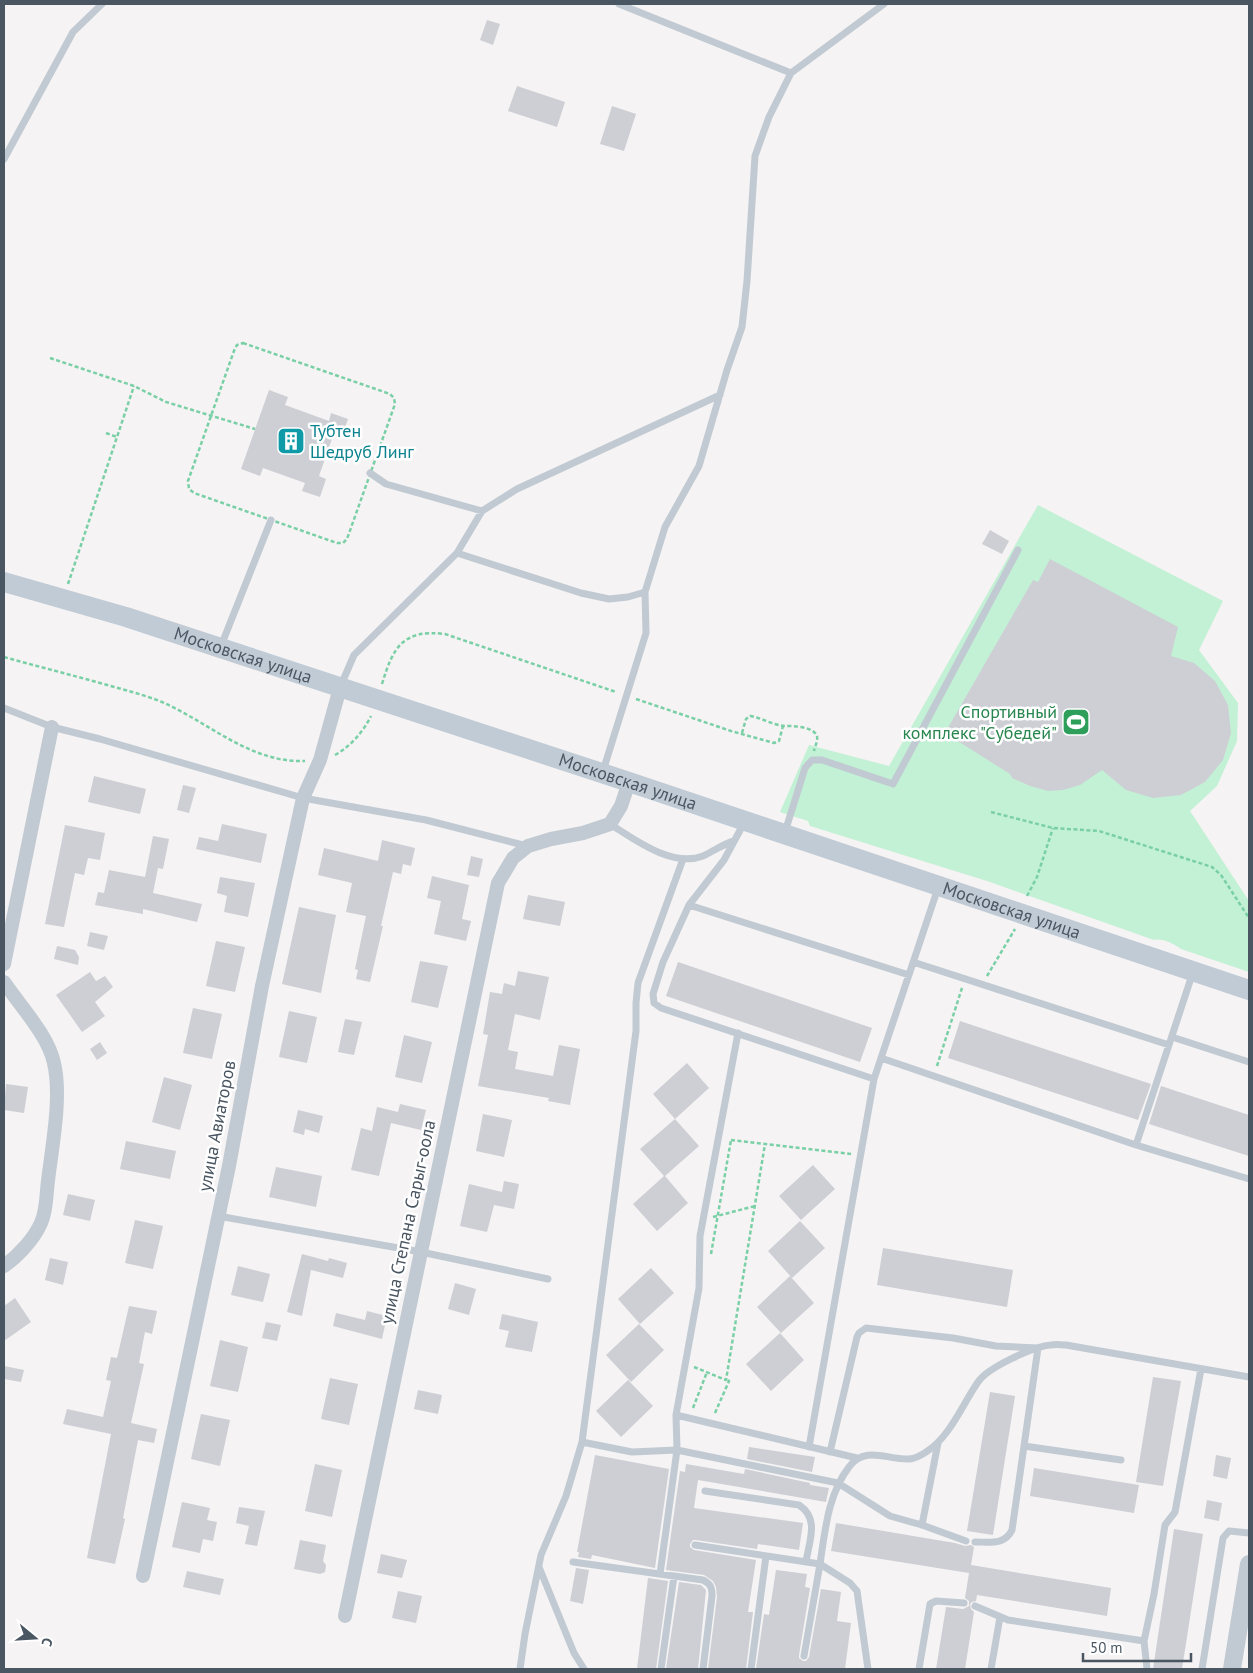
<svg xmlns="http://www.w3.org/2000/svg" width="1253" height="1673" viewBox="0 0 1253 1673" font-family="'PT Sans',sans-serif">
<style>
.green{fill:#c3f1d5}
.building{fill:#cdcfd5}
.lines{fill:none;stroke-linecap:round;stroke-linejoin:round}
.path{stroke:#7ad0a6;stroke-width:2.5;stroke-dasharray:4 2.5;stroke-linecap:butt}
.service{stroke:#c1cad2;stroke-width:7}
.minor{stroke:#c1cad2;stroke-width:14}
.tertiary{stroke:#c1cad2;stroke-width:18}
.secondary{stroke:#c1cbd6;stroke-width:20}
.labels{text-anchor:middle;stroke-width:5;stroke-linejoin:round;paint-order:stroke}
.culture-label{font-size:18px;fill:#0d838f;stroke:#fff;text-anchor:start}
.street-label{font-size:18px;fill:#4a5661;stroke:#fff}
.leisure-label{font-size:18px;fill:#27864d;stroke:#fff;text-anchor:end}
</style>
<rect width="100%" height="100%" fill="#f5f3f3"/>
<path class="green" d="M 1038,505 L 1223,601 L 1199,650 L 1238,703 L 1237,741 L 1217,786 L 1190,811 L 1249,901 L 1249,972 L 1181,949 C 1174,944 1162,938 1154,940 L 987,881 L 810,826 L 808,821 L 780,812 L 809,745 L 889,766 Z"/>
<path class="building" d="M 487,20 L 500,24 L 493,45 L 480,40 Z
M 517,86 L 565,102 L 557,127 L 508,111 Z
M 612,106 L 636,114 L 624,151 L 600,144 Z
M 269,390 L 288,397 L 285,405 L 329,421 L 331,413 L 348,419 L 342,436 L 334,433 L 319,476 L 326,479 L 320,497 L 302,491 L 305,483 L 263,468 L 260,476 L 241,469 Z
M 990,530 L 1009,541 L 1002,554 L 982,544 Z
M 1050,559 L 1178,627 L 1171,656 L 1194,663 L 1215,681 L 1228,705 L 1231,733 L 1223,760 L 1205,782 L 1181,795 L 1153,798 L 1126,790 L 1102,770 L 1080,785 L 1063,790 L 1048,791 L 1030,786 L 1012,778 L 1010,774 L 945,733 L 1033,580 L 1038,582 Z
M 94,776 L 146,789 L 140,814 L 88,802 Z
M 183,785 L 196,788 L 189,813 L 177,810 Z
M 222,824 L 267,834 L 261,863 L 196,849 L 199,837 L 218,841 Z
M 65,825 L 105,833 L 100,860 L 88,858 L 84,875 L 75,873 L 64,927 L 45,924 Z
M 153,836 L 169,839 L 163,869 L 158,868 L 153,893 L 202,904 L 197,922 L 143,909 L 143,914 L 95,905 L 98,892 L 104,893 L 109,870 L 145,877 Z
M 382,840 L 415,848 L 411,866 L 403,864 L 401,874 L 393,872 L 381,926 L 383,926 L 370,982 L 356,979 L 358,970 L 355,969 L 366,916 L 346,912 L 352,883 L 318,875 L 324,848 L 378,861 Z
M 471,856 L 483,859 L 479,877 L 467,875 Z
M 432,876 L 469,885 L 462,919 L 471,921 L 466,941 L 434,934 L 441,901 L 427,898 Z
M 220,877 L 255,883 L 248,917 L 224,912 L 227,896 L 217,893 Z
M 528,895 L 565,902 L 560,926 L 523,919 Z
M 299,907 L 336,915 L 321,993 L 282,984 Z
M 90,932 L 108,936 L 104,950 L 87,946 Z
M 216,941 L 245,947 L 235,992 L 206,986 Z
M 57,946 L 75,950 L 79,957 L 78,965 L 54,959 Z
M 420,961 L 448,966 L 438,1008 L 411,1002 Z
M 678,962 L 872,1028 L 860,1062 L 666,996 Z
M 518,971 L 549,977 L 540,1020 L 515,1014 L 508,1050 L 518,1052 L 515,1069 L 553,1076 L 559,1045 L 580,1049 L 570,1105 L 548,1101 L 549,1098 L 478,1086 L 488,1035 L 483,1034 L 490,992 L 502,994 L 504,983 L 515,986 Z
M 90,972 L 96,981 L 105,976 L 113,987 L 95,1002 L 105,1016 L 82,1032 L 56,995 Z
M 193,1008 L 222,1014 L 212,1059 L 183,1053 Z
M 289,1011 L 317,1017 L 307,1063 L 279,1057 Z
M 345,1019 L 362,1022 L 354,1055 L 338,1052 Z
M 960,1021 L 1151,1084 L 1138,1120 L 948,1058 Z
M 404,1035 L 432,1042 L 422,1083 L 395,1077 Z
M 100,1042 L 107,1053 L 97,1060 L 90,1049 Z
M 687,1063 L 709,1088 L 675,1119 L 653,1094 Z
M 164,1077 L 192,1085 L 180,1130 L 152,1122 Z
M 6,1084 L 28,1087 L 24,1113 L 4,1110 Z
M 1161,1086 L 1249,1115 L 1249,1156 L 1149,1124 Z
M 400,1104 L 426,1110 L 421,1130 L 391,1123 L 379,1176 L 351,1170 L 361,1128 L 372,1131 L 377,1107 L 398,1112 Z
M 298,1110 L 323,1116 L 319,1133 L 305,1129 L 304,1135 L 293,1132 Z
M 483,1114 L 512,1120 L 504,1157 L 476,1151 Z
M 675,1119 L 699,1146 L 665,1176 L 688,1203 L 657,1231 L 633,1204 L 664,1176 L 640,1149 Z
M 126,1141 L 176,1151 L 170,1179 L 120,1169 Z
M 813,1165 L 835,1189 L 801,1220 L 779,1196 Z
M 276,1167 L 322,1176 L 316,1207 L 269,1197 Z
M 504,1181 L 519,1184 L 514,1209 L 494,1205 L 487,1232 L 460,1226 L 469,1184 L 502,1192 Z
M 68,1194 L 95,1200 L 90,1221 L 63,1215 Z
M 135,1220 L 163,1226 L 153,1269 L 125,1263 Z
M 800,1221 L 825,1248 L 792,1278 L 768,1251 Z
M 883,1248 L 1013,1270 L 1007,1307 L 877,1285 Z
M 302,1254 L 328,1261 L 329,1258 L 347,1263 L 343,1278 L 311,1270 L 302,1316 L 287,1312 Z
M 50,1258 L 68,1262 L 63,1285 L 45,1280 Z
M 238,1266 L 270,1274 L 263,1302 L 231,1295 Z
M 651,1268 L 674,1293 L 640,1324 L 618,1299 Z
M 790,1276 L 814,1303 L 781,1333 L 757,1307 Z
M 455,1283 L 476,1289 L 469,1315 L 448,1309 Z
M 15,1298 L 31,1322 L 4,1341 L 4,1306 Z
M 129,1306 L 157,1311 L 152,1334 L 145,1332 L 139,1363 L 144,1364 L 131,1423 L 157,1429 L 154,1443 L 138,1440 L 123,1518 L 125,1519 L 115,1564 L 87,1558 L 111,1434 L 63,1424 L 67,1409 L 103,1417 L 111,1381 L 106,1380 L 111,1357 L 117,1358 Z
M 367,1311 L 387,1316 L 382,1339 L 333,1326 L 336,1313 L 365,1320 Z
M 502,1314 L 538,1322 L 532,1352 L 505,1347 L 509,1331 L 499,1329 Z
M 266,1322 L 281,1325 L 277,1341 L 262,1338 Z
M 639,1324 L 664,1350 L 631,1382 L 606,1355 Z
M 780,1333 L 804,1360 L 771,1391 L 746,1364 Z
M 220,1340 L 248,1347 L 238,1392 L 210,1386 Z
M 4,1366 L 24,1370 L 21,1382 L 4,1379 Z
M 1153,1377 L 1181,1381 L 1163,1486 L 1136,1482 Z
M 330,1378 L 358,1384 L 349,1425 L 321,1419 Z
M 628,1380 L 653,1406 L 621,1437 L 596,1411 Z
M 418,1390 L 442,1395 L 438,1414 L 414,1409 Z
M 990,1392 L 1015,1396 L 993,1535 L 967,1531 Z
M 201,1414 L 230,1420 L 220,1466 L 191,1459 Z
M 749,1447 L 815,1457 L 812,1472 L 747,1459 Z
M 595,1455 L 669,1469 L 655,1568 L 592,1555 L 591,1559 L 578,1557 L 579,1552 L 577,1552 Z
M 1216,1455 L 1231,1458 L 1227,1479 L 1213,1476 Z
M 315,1464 L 342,1470 L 332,1517 L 305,1511 Z
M 686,1464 L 744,1474 L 745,1469 L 810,1483 L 810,1485 L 829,1488 L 826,1502 L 698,1480 L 694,1508 L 803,1523 L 799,1550 L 758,1544 L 757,1549 L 696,1540 L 693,1540 L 690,1544 L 690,1547 L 694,1550 L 756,1560 L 748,1612 L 753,1612 L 746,1669 L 708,1669 L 717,1597 L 716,1587 L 713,1581 L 704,1575 L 666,1570 L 680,1471 L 685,1472 Z
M 1034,1468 L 1139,1485 L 1134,1513 L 1030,1496 Z
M 1207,1500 L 1222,1503 L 1219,1521 L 1204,1518 Z
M 182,1502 L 210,1508 L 207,1520 L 217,1522 L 213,1541 L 203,1539 L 200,1553 L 172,1547 Z
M 239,1507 L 265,1511 L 257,1546 L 245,1544 L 249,1526 L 236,1523 Z
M 836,1523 L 955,1543 L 965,1546 L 971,1545 L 974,1547 L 971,1565 L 1111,1588 L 1107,1616 L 977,1595 L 976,1601 L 972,1602 L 970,1604 L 971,1609 L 974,1612 L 965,1669 L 936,1669 L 946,1607 L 963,1609 L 969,1606 L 969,1601 L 965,1598 L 969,1573 L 831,1551 Z
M 1174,1529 L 1203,1534 L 1182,1669 L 1153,1669 Z
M 300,1540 L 326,1545 L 323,1561 L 326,1565 L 325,1572 L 320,1574 L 294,1569 Z
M 381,1554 L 407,1560 L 402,1578 L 377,1573 Z
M 576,1568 L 589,1570 L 583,1604 L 570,1601 Z
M 776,1570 L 807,1574 L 805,1587 L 810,1588 L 799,1655 L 799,1658 L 803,1661 L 806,1661 L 809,1657 L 821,1589 L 841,1592 L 837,1621 L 851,1623 L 845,1669 L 756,1669 L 764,1614 L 769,1615 Z
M 187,1571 L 224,1579 L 220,1595 L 183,1587 Z
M 648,1578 L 668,1581 L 656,1669 L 637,1669 Z
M 679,1582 L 701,1585 L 706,1590 L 698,1669 L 666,1669 Z
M 398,1591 L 422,1596 L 416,1623 L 392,1618 Z"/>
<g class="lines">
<path class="path" d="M 243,343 L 390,394 L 394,398 L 395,404 L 347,539 L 343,543 L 337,543 L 194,493 L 189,489 L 188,481 L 235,348 L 237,345 Z
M 50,358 L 134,386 L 166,402 L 255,429
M 106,433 L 117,437
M 68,584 L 134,386
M 4,657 C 36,666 68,674 100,683 C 121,689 142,694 162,702 C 210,723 250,763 305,761
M 382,684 C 393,647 403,629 445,634 L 616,692
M 636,699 L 731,731 L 774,743 L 779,741 L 783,726
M 742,733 L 746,719 L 750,716 C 762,718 773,725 784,726 C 793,726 808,726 815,733 C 820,737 815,746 814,751
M 335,755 C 351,746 363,732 371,716
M 991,812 L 1053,828 L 1099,831 L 1212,867 L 1221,875 L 1249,918
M 1027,896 L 1037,877 L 1053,828
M 987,976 L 1015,929
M 937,1066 L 962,988
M 731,1140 L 851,1154
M 713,1217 L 755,1206
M 711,1254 L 731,1140
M 694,1367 L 726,1380 L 765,1144
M 693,1408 L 707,1372
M 715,1413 L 729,1381 L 726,1380"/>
<path class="service" d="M 619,4 L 791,73
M 4,159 L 73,32 L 102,4
M 370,473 L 386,484 L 482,511
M 457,553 L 482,511 L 517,489 L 720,395
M 645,592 L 665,527 L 699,466 L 727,370 L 742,327 L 747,281 L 755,156 L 769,117 L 791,73 L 884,4
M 221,646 L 271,520
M 341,685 L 354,655 L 457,553 L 581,593 L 609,599 L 628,597 L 645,592 L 646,633 L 603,771
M 4,708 L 52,727 L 100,739 L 303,798 L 426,820 L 527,846
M 744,823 L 724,860 L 689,905 L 663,962 L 653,994 L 654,1003 L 661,1008 L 874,1079
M 610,824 C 634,839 672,868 703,856 C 714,851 723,844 734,841
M 785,832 L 805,768 L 812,760 L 822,760 L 893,784 L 1018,550
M 689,905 L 909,975
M 913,962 L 1169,1045
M 1172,1037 L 1249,1062
M 881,1058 L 1136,1145 L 1249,1179
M 1136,1145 L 1193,972
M 218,1216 L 421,1252 L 548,1279
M 676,1415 L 857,1458
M 582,1442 L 632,1452 L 677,1450 L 676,1415 L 699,1288 L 700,1236 L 738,1033
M 1024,1446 L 1121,1460
M 809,1447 L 874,1079 L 938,888
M 830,1452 L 857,1337 L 859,1333 L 866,1328 L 953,1338 L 996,1346 L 1038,1348 L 1012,1530 C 1005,1545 990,1542 975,1542
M 705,1491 L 799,1505 C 820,1519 809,1541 806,1562
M 922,1525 L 938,1443
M 695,1545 L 820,1564 L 804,1656
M 573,1562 L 703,1580 C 711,1584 712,1588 712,1596 L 703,1669
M 539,1567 L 574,1653 L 584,1669
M 660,1574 L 677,1450 L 838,1483 L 890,1516 L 922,1525 L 966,1541
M 975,1606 L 1008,1620 L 1144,1641
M 520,1669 L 525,1634 L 541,1555 L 566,1496 L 582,1442 L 636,1031 L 636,1003 L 638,983 L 683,859
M 661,1669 L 674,1576
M 751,1669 L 766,1556
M 868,1669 L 857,1591 L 850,1583 L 820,1564 C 825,1531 828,1494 849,1467 C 865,1445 887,1460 909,1459 C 914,1459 922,1455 926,1452 C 950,1437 962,1405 978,1382 C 987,1368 1034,1346 1051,1345 C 1056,1344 1061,1345 1066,1345 L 1249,1377
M 919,1669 L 930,1604 L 936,1601 L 964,1603
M 991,1669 L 1000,1617
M 1147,1669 L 1144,1641 L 1154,1594 L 1165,1525 L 1175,1512 L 1201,1369
M 1202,1669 L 1223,1538 L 1229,1531 L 1249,1533"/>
<path class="minor" d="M 4,964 L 52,727
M 4,982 C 20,1006 48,1035 54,1063 C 62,1097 52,1146 48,1181 C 46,1195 47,1210 41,1223 C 34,1239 18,1256 4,1266
M 143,1576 L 229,1166 L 262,986 L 303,798 L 320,760 L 340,688
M 345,1616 L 498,883 L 513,858 L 528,846 L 551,839 L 583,833 L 610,824 L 621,806 L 629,782"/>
<path class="tertiary" d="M 1232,1669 L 1249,1564"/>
<path class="secondary" id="s1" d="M 4,582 L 126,617 L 629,782 L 1249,990"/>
</g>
<defs>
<symbol id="building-square" viewBox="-11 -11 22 22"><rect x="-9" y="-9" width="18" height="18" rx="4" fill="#0f9aa8" stroke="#fff"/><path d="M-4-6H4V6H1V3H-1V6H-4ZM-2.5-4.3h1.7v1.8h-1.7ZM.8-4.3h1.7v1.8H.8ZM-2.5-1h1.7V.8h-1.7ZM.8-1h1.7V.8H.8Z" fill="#fff"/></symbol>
<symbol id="stadium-square" viewBox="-11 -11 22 22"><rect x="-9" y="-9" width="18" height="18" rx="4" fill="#2e9e5b" stroke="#fff"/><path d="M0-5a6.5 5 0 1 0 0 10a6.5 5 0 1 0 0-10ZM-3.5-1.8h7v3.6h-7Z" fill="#fff"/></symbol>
</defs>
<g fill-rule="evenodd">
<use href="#building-square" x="275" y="425" width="32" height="32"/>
<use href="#stadium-square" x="1060" y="706" width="32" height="32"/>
</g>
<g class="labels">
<g class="culture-label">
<text x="310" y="437">Тубтен<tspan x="310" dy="21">Шедруб Линг</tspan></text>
</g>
<g class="street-label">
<text dy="6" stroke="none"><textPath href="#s1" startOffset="250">Московская улица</textPath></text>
<text dy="6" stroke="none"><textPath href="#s1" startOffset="655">Московская улица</textPath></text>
<text dy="6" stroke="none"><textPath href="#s1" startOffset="1060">Московская улица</textPath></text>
<text transform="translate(217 1126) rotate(-79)" y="6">улица Авиаторов</text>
<text transform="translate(408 1222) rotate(-78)" y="6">улица Степана Сарыг-оола</text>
</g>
<g class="leisure-label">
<text x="1057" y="718">Спортивный<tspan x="1057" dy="21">комплекс "Субедей"</tspan></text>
</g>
</g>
<rect width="1253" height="1673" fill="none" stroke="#4a5661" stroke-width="10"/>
<g transform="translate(35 1638) rotate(108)" stroke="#ffffff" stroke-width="4" paint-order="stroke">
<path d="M0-4L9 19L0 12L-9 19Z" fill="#4a5661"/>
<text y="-8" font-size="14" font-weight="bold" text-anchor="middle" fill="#4a5661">С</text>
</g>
<path d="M1083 1653v8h108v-8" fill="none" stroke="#4a5661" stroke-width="2.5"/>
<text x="1090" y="1653" font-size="15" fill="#4a5661" stroke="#ffffff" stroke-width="4" paint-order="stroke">50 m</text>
</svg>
